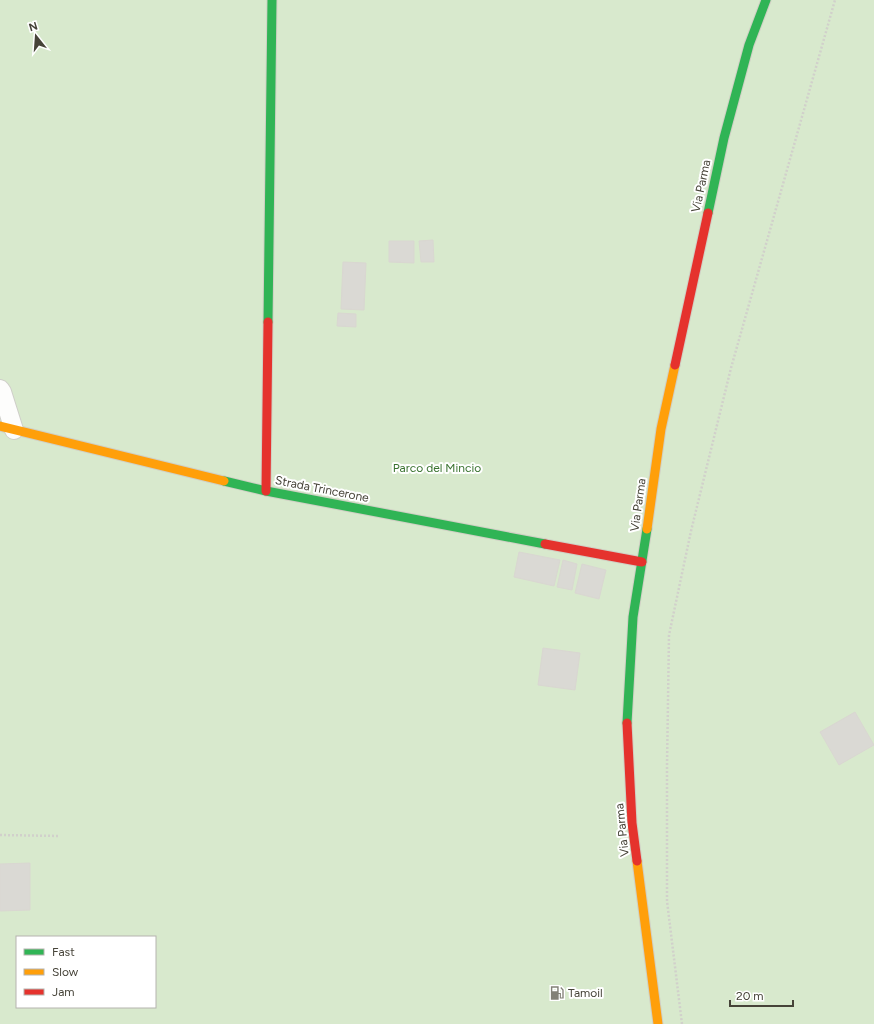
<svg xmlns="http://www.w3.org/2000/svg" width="874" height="1024" viewBox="0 0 874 1024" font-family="Figtree,sans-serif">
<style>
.green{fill:#d8e9cd;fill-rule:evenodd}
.building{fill:#dad9d4;stroke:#d9d7d1}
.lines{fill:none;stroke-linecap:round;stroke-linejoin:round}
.street-casing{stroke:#cfcec9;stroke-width:20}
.fast-casing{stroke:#d0cfc4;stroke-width:11}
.slow-casing{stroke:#d0cfc4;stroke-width:11}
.jam-casing{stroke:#d0cfc4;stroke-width:11}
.path{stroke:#d1d0cb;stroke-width:2.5;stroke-dasharray:2 2;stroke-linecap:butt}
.street{stroke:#fdfdfc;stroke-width:18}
.fast{stroke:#30b455;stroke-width:9}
.slow{stroke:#ff9f0a;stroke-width:9}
.jam{stroke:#e5322d;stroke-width:9}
.labels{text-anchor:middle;stroke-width:4;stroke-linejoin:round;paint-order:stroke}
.street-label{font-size:12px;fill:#464338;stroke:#fff}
.park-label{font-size:12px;fill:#3a7330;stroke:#fff}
.poi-label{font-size:12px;fill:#464338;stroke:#fff;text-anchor:start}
</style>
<rect width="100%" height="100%" fill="#f1f0eb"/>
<path class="green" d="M 0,0 L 874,0 L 874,1024 L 0,1024 ZM 17,937 L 155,937 L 155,1007 L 17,1007 Z"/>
<path class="building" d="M 433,240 L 434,262 L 421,262 L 419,241 Z
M 389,241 L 414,241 L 414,263 L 389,262 Z
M 343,262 L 366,263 L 364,310 L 341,309 Z
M 338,313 L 356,314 L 356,327 L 337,326 Z
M 519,552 L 560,560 L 554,586 L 514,577 Z
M 563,560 L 577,564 L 572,590 L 557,587 Z
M 582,564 L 606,570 L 599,599 L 575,593 Z
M 543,648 L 580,653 L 575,690 L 538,685 Z
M 855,712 L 874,745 L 839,765 L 820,732 Z
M 30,863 L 30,910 L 0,911 L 0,864 Z"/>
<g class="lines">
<defs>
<path id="street" d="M 0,389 L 2,392 L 14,430"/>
<path id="fast" d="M 708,213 L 724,138 L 749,45 L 766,0
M 268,322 L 272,0
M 224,481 L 266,491 L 545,544
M 627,723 L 633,617 L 647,529"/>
<path id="slow" d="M 0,426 L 224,481
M 647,529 L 661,429 L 675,365
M 637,861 L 658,1024"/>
<path id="jam" d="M 675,365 L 708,213
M 266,491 L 268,322
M 545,544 L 642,562
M 627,723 L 632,823 L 637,861"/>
</defs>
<use href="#street" class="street-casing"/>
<use href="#fast" class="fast-casing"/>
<use href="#slow" class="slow-casing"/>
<use href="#jam" class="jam-casing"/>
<path class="path" d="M 0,835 L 60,836
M 682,1024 L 667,901 L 667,766 L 669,635 L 691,531 L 731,368 L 835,0"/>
<use href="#street" class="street"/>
<use href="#fast" class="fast"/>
<use href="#slow" class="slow"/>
<use href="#jam" class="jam"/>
</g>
<defs>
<symbol id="fuel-bare" viewBox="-9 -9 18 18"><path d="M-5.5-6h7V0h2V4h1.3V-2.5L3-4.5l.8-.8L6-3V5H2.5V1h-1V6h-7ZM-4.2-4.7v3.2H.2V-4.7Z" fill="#828077" stroke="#fff" stroke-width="2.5" paint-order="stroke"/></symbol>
</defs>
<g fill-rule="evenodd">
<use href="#fuel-bare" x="547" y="983" width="20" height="20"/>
</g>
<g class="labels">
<g class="street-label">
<text transform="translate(701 186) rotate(-78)" y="4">Via Parma</text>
<text transform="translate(322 489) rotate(11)" y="4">Strada Trincerone</text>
<text transform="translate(638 505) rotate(-82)" y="4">Via Parma</text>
<text transform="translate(622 830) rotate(-96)" y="4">Via Parma</text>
</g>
<g class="park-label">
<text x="437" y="472">Parco del Mincio</text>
</g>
<g class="poi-label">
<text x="568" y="997">Tamoil</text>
</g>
</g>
<rect x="16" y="936" width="140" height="72" fill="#ffffff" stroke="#b5b4af"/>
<rect x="24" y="949" width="20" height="6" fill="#30b455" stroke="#b5b4af"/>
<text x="52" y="956" font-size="12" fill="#464338">Fast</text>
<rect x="24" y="969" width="20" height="6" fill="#ff9f0a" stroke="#b5b4af"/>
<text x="52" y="976" font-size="12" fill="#464338">Slow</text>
<rect x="24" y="989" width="20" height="6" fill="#e5322d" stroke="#b5b4af"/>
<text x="52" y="996" font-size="12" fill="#464338">Jam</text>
<g transform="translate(36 36) rotate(343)" stroke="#ffffff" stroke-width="3" paint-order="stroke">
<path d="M0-3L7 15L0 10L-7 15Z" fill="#464338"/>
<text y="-6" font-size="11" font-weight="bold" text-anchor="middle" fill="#464338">N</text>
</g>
<path d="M730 1000v6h63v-6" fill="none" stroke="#464338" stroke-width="2"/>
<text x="736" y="1000" font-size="12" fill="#464338" stroke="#ffffff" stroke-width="3" paint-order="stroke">20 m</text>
</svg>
